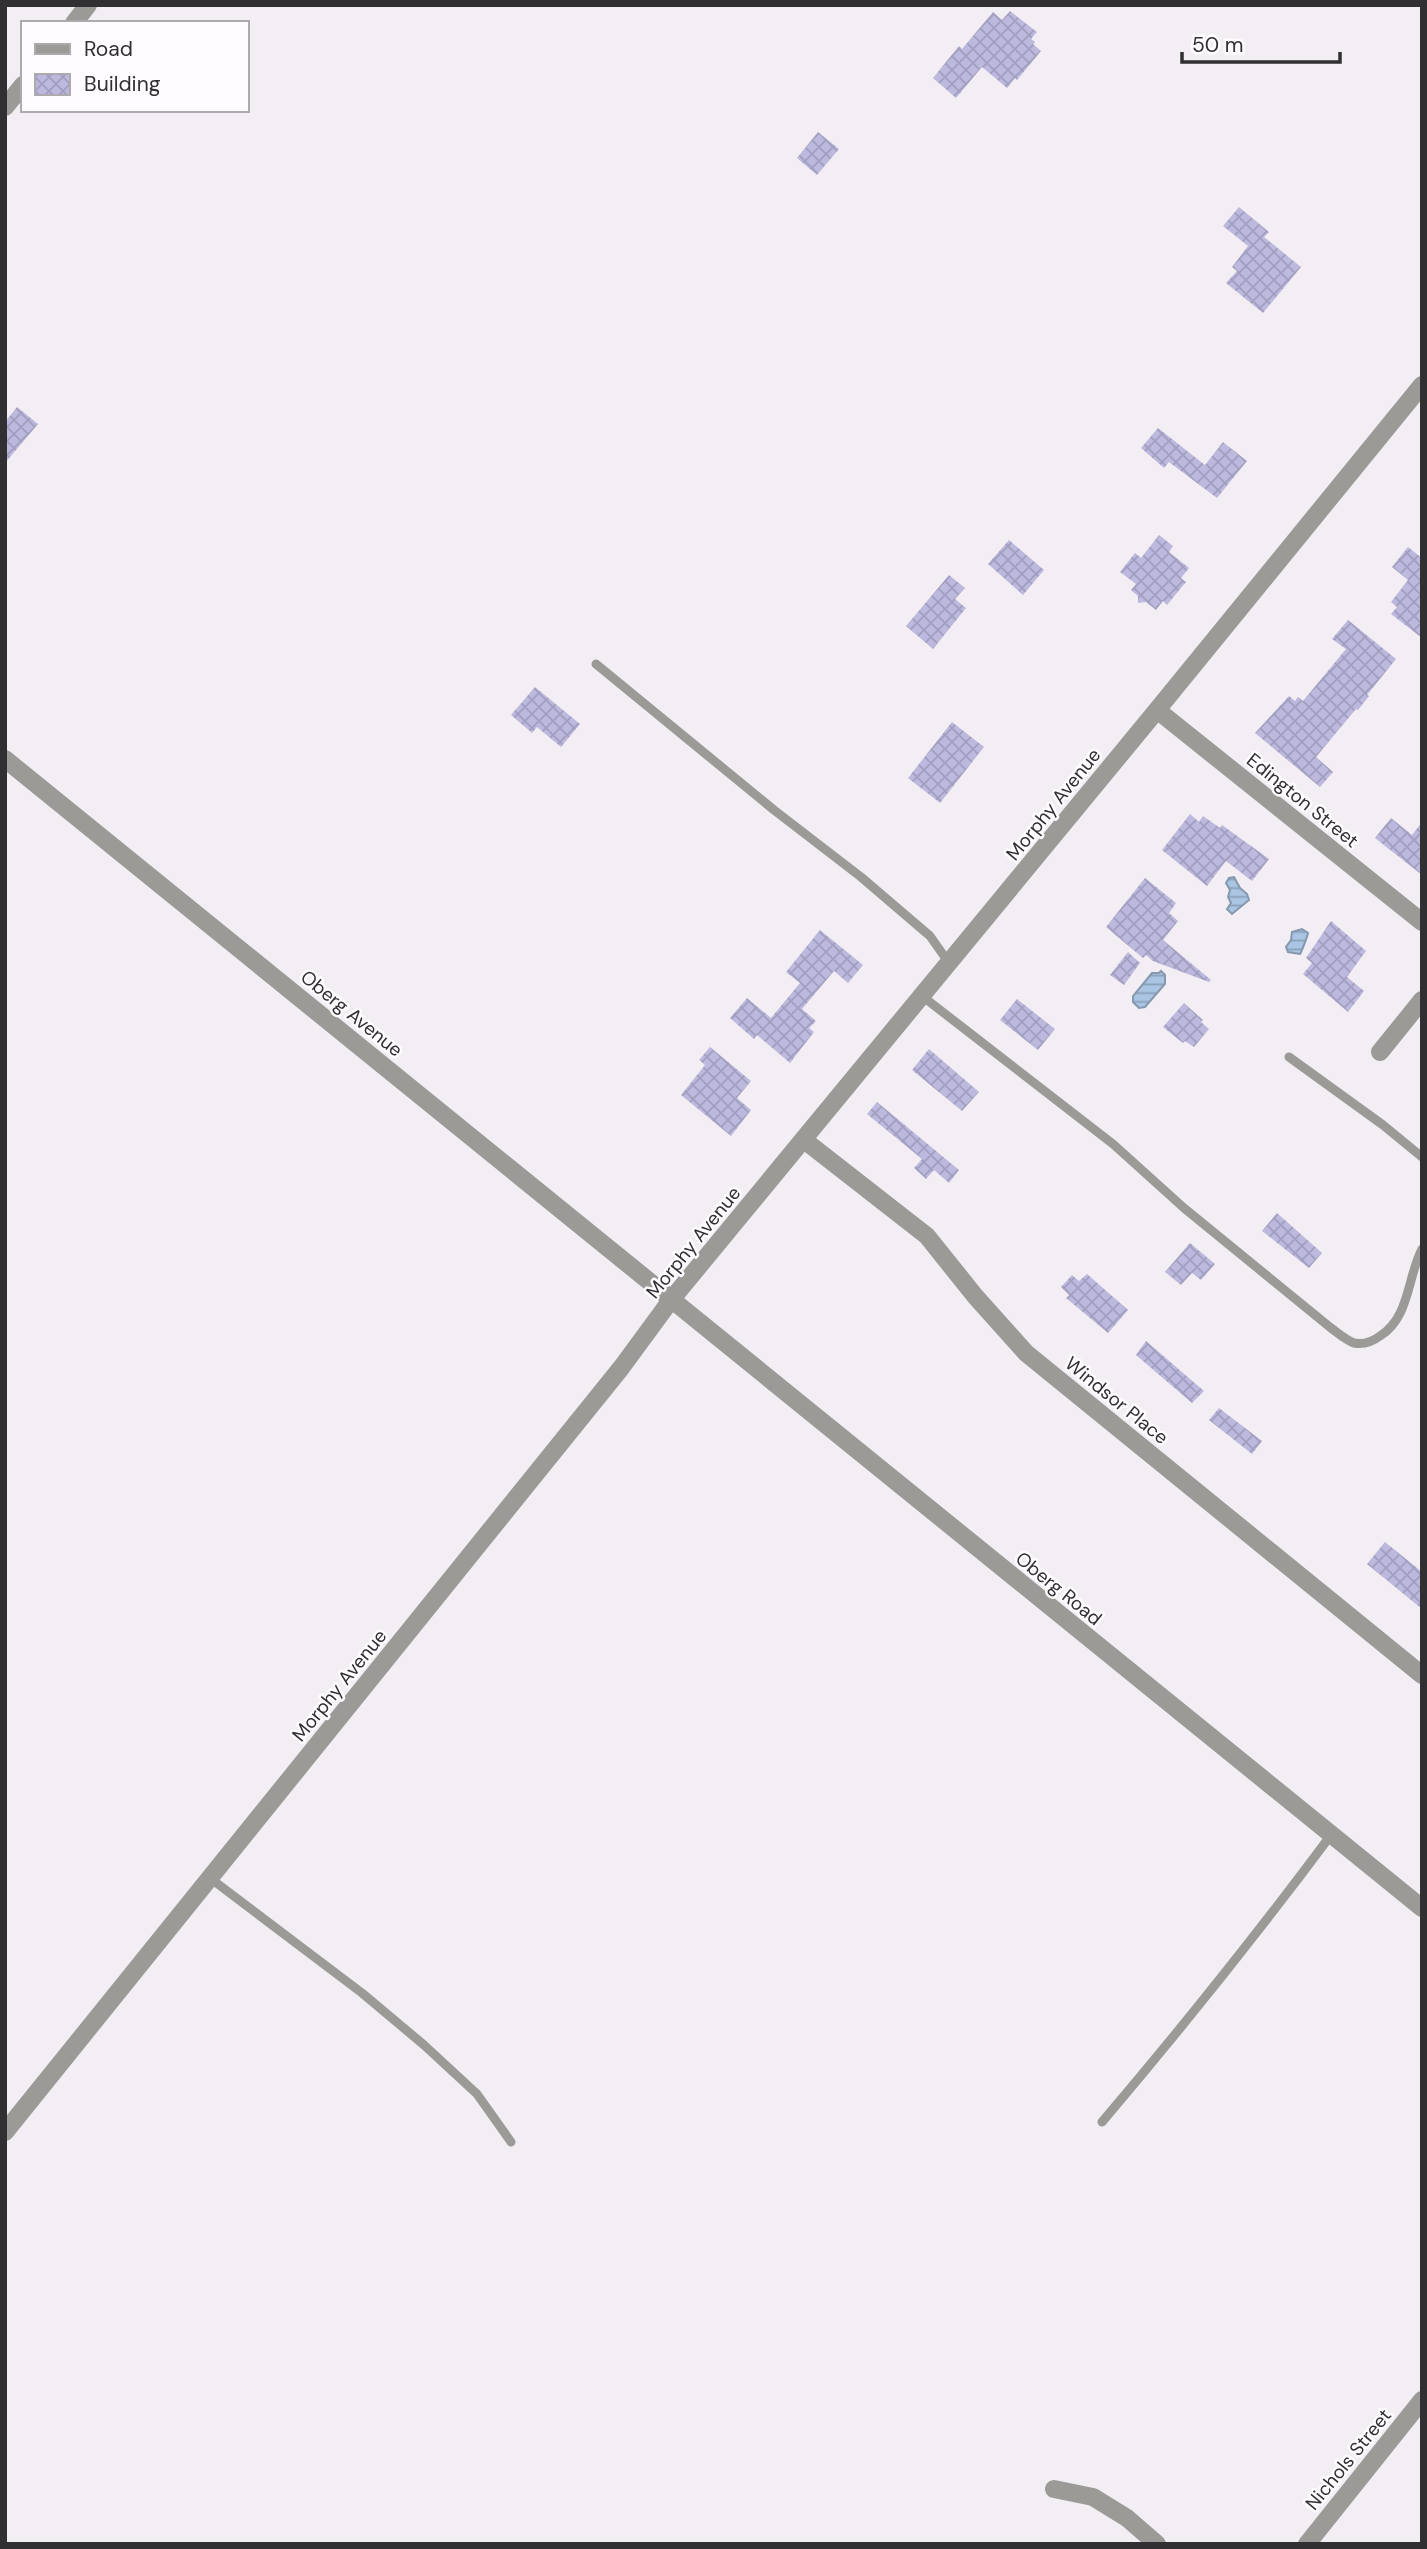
<svg xmlns="http://www.w3.org/2000/svg" width="1427" height="2549" viewBox="0 0 1427 2549" font-family="'DM Sans',sans-serif">
<style>
.water{fill:url(#water-rules);stroke:#8598ae;stroke-width:2}
.building{fill:url(#building-cross-hatch)}
.lines{fill:none;stroke-linecap:round;stroke-linejoin:round}
.service{stroke:#9c9a97;stroke-width:9}
.minor{stroke:#9c9a97;stroke-width:18}
.tertiary{stroke:#9c9a97;stroke-width:18}
.labels{text-anchor:middle;stroke-width:5;stroke-linejoin:round;paint-order:stroke}
.street-label{font-size:19px;fill:#312f31;stroke:#fffcff}
</style>
<defs>
<pattern id="water-rules" width="6" height="5" patternUnits="userSpaceOnUse" patternTransform="scale(1.75)"><rect width="6" height="5" fill="#a9c5e3"/><path d="M0 2.5h6" fill="none" stroke="#8aa0b9"/></pattern>
<pattern id="building-cross-hatch" width="8" height="8" patternUnits="userSpaceOnUse" patternTransform="scale(1.75)"><rect width="8" height="8" fill="#bcb8de"/><path d="M0 0l8 8M0 8l8-8" fill="none" stroke="#a29ebf"/></pattern>
</defs>
<rect width="100%" height="100%" fill="#f3eef4"/>
<path class="water" d="M 1234,877 L 1240,888 L 1247,894 L 1249,900 L 1232,914 L 1227,909 L 1231,903 L 1228,897 L 1230,890 L 1226,883 L 1229,878 Z
M 1302,929 L 1308,933 C 1308,935 1301,953 1300,954 L 1288,952 L 1286,947 L 1291,940 L 1292,932 Z
M 1161,971 L 1165,975 L 1165,984 L 1145,1007 L 1139,1008 L 1133,1002 L 1133,996 L 1152,973 L 1159,973 Z"/>
<path class="building" d="M 1010,11 L 1037,32 L 1031,39 L 1035,42 L 1033,44 L 1041,51 L 1017,80 L 1015,78 L 1007,88 L 982,67 L 956,98 L 933,78 L 959,46 L 962,49 L 993,12 L 1002,20 Z
M 818,132 L 839,149 L 817,175 L 797,158 Z
M 1239,207 L 1269,232 L 1264,237 L 1301,267 L 1263,313 L 1226,283 L 1237,271 L 1232,267 L 1248,246 L 1223,226 Z
M 17,407 L 38,424 L 5,463 L 5,422 Z
M 1158,428 L 1205,465 L 1223,442 L 1247,461 L 1217,498 L 1169,462 L 1164,468 L 1141,448 Z
M 1159,535 L 1173,546 L 1169,552 L 1189,568 L 1181,578 L 1186,582 L 1167,605 L 1163,601 L 1156,610 L 1146,602 L 1138,603 L 1138,596 L 1131,590 L 1136,584 L 1120,572 L 1135,553 L 1141,558 Z
M 1009,540 L 1044,570 L 1023,595 L 988,564 Z
M 1408,547 L 1422,558 L 1422,638 L 1391,614 L 1397,607 L 1391,602 L 1408,580 L 1392,567 Z
M 949,575 L 965,588 L 955,599 L 966,608 L 933,649 L 906,626 Z
M 1348,620 L 1396,659 L 1367,695 L 1369,696 L 1358,710 L 1356,709 L 1316,757 L 1333,772 L 1320,787 L 1255,733 L 1289,696 L 1295,701 L 1298,697 L 1303,701 L 1346,649 L 1332,639 Z
M 535,687 L 580,724 L 561,747 L 537,727 L 532,733 L 511,715 Z
M 952,722 L 984,747 L 940,803 L 908,778 Z
M 1190,814 L 1199,822 L 1203,816 L 1220,828 L 1222,825 L 1269,859 L 1252,881 L 1226,861 L 1207,886 L 1162,850 Z
M 1391,818 L 1412,835 L 1422,822 L 1422,875 L 1375,838 Z
M 1145,878 L 1176,903 L 1169,913 L 1178,921 L 1163,940 L 1211,980 L 1209,982 L 1153,961 L 1146,955 L 1143,958 L 1106,927 Z
M 1331,921 L 1366,951 L 1347,977 L 1364,991 L 1348,1012 L 1303,974 L 1312,963 L 1306,958 Z
M 820,930 L 863,965 L 848,983 L 834,971 L 802,1009 L 816,1021 L 809,1028 L 814,1032 L 790,1063 L 757,1035 L 754,1039 L 730,1018 L 747,998 L 771,1018 L 800,983 L 786,972 Z
M 1128,952 L 1140,963 L 1124,985 L 1110,975 Z
M 1017,999 L 1055,1029 L 1038,1050 L 1000,1020 Z
M 1184,1003 L 1203,1020 L 1201,1022 L 1209,1029 L 1194,1047 L 1185,1041 L 1183,1043 L 1163,1027 Z
M 710,1047 L 751,1081 L 737,1098 L 751,1110 L 731,1136 L 681,1095 L 705,1065 L 699,1060 Z
M 929,1049 L 979,1092 L 962,1111 L 912,1070 Z
M 877,1102 L 959,1170 L 949,1183 L 934,1170 L 926,1179 L 914,1168 L 922,1159 L 867,1114 Z
M 1277,1213 L 1322,1253 L 1309,1268 L 1262,1231 Z
M 1190,1243 L 1215,1264 L 1201,1280 L 1192,1273 L 1181,1285 L 1165,1272 Z
M 1087,1274 L 1128,1310 L 1108,1333 L 1066,1298 L 1069,1295 L 1061,1287 L 1072,1275 L 1079,1281 Z
M 1146,1341 L 1204,1391 L 1192,1403 L 1136,1355 Z
M 1219,1408 L 1262,1441 L 1252,1454 L 1209,1420 Z
M 1385,1542 L 1422,1572 L 1422,1609 L 1367,1564 Z"/>
<g class="lines">
<path class="service" d="M 596,664 L 774,810 L 861,877 L 930,936 L 949,963
M 922,996 L 1113,1144 L 1184,1208 L 1331,1328 C 1338,1333 1346,1340 1354,1343 C 1364,1345 1372,1342 1380,1336 C 1410,1317 1407,1278 1422,1249
M 1289,1057 L 1383,1125 L 1422,1157
M 210,1878 L 362,1993 L 424,2045 L 477,2094 L 511,2142
M 1102,2122 C 1181,2029 1258,1933 1331,1835"/>
<path class="minor" d="M 1157,710 L 1422,922
M 1380,1052 L 1422,1000
M 804,1140 L 927,1236 L 975,1296 L 1026,1353 L 1422,1675
M 5,2132 L 621,1368 L 671,1300 L 1157,710 L 1422,385
M 1054,2489 L 1093,2497 L 1127,2518 L 1157,2544
M 1307,2544 L 1422,2400"/>
<path class="tertiary" d="M 74,23 L 88,5
M 5,107 L 23,85
M 5,759 L 1422,1908"/>
</g>
<g class="labels">
<g class="street-label">
<text transform="translate(1303 800) rotate(39)" y="7">Edington Street</text>
<text transform="translate(1053 804) rotate(-51)" y="7">Morphy Avenue</text>
<text transform="translate(352 1013) rotate(39)" y="7">Oberg Avenue</text>
<text transform="translate(693 1242) rotate(-51)" y="7">Morphy Avenue</text>
<text transform="translate(1117 1400) rotate(39)" y="7">Windsor Place</text>
<text transform="translate(1059 1588) rotate(39)" y="7">Oberg Road</text>
<text transform="translate(339 1685) rotate(-51)" y="7">Morphy Avenue</text>
<text transform="translate(1348 2459) rotate(-51)" y="7">Nichols Street</text>
</g>
</g>
<rect width="1427" height="2549" fill="none" stroke="#312f31" stroke-width="14"/>
<rect x="21" y="21" width="228" height="91" fill="#fffcff" stroke="#adaaad" stroke-width="2"/>
<rect x="35" y="44" width="35" height="10" fill="#9c9a97" stroke="#adaaad" stroke-width="2"/>
<text x="84" y="56" font-size="21" fill="#312f31">Road</text>
<rect x="35" y="74" width="35" height="21" fill="url(#building-cross-hatch)" stroke="#adaaad" stroke-width="2"/>
<text x="84" y="91" font-size="21" fill="#312f31">Building</text>
<path d="M1182 52v10h158v-10" fill="none" stroke="#312f31" stroke-width="3.5"/>
<text x="1192" y="52" font-size="21" fill="#312f31" stroke="#fffcff" stroke-width="5" paint-order="stroke">50 m</text>
</svg>
